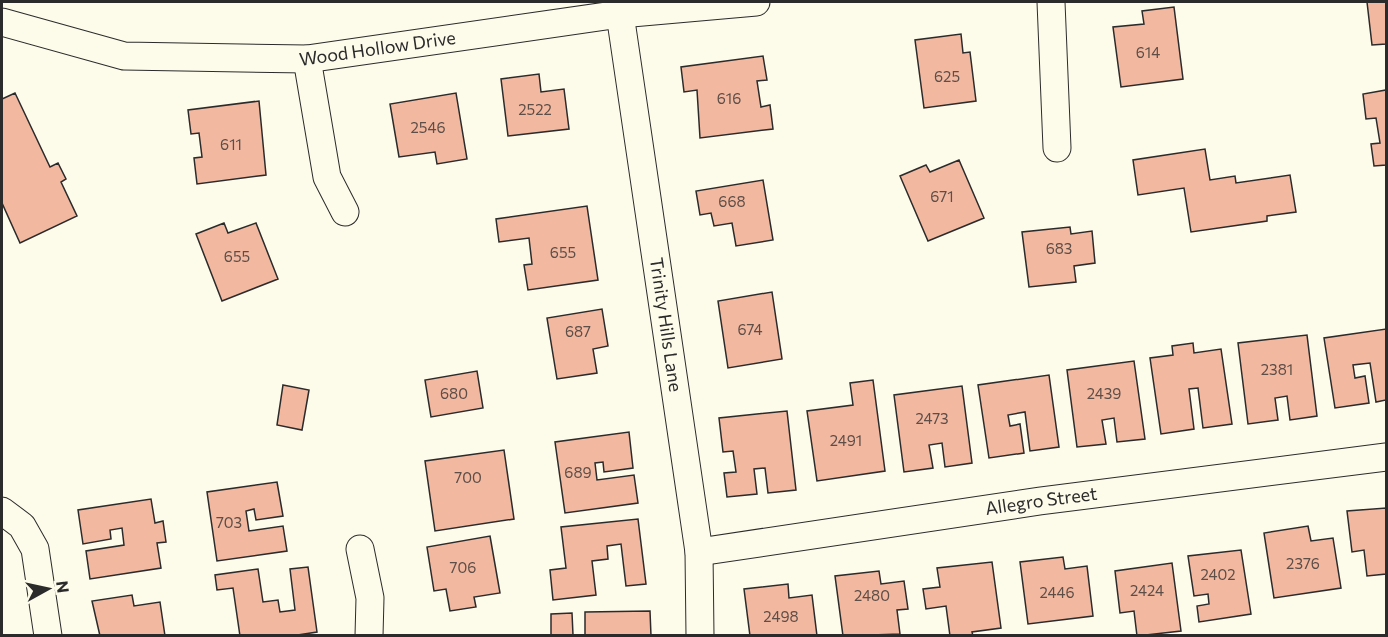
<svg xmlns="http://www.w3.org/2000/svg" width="1388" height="637" viewBox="0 0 1388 637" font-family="Commissioner,sans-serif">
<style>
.building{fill:#f2b8a0;stroke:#2b2b2b;stroke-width:1.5}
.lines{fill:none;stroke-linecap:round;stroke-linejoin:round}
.minor-casing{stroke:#2b2b2b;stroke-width:29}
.minor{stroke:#fdfbea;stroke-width:27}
.labels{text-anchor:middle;stroke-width:4.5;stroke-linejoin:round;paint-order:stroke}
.number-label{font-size:15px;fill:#5d4e48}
.street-label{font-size:18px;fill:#2b2b2b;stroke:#fdfbea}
</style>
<rect width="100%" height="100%" fill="#fdfbea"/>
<path class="building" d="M 1367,2 L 1386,2 L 1386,44 L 1372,45 Z
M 1174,7 L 1183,79 L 1121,87 L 1113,27 L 1144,24 L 1142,11 Z
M 961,34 L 963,53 L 970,52 L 976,101 L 924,108 L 915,40 Z
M 763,56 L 767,80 L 757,81 L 761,107 L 770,105 L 773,129 L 700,138 L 697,90 L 684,92 L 681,67 Z
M 539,74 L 541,92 L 564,89 L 569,129 L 508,136 L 501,79 Z
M 1386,90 L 1386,165 L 1374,166 L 1371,144 L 1380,143 L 1376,118 L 1366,119 L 1363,94 Z
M 15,93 L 50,167 L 58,163 L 66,179 L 61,182 L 77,216 L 20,243 L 2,203 L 2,99 Z
M 456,93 L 467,159 L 437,164 L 435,152 L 399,157 L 390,104 Z
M 259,101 L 266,175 L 197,184 L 194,158 L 202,157 L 199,133 L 191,134 L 188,110 Z
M 1205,149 L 1210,180 L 1235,176 L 1236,183 L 1290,175 L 1296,212 L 1267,216 L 1267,221 L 1191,232 L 1184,188 L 1138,195 L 1133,160 Z
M 959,160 L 984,218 L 928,241 L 900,176 L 926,165 L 930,172 Z
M 763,180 L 773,240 L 736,246 L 732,223 L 714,226 L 711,213 L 700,215 L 696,191 Z
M 587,206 L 598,280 L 528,290 L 524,265 L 532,264 L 529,238 L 499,242 L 496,219 Z
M 224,223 L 228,233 L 256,223 L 278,279 L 222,301 L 196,234 Z
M 1070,227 L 1071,234 L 1092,231 L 1095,263 L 1074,266 L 1076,282 L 1029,287 L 1022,232 Z
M 772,292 L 782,359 L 728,368 L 718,301 Z
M 602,309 L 608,346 L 593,349 L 597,373 L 557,379 L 547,318 Z
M 1386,329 L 1386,400 L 1376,402 L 1370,363 L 1353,365 L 1355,378 L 1365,376 L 1369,403 L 1335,408 L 1324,338 Z
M 1307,335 L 1317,416 L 1290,420 L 1287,396 L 1275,398 L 1278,420 L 1248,424 L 1238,343 Z
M 1193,343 L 1194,353 L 1221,349 L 1232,424 L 1203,428 L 1198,388 L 1189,389 L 1194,429 L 1161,434 L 1150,358 L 1173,355 L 1172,346 Z
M 1134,361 L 1145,439 L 1117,442 L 1114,418 L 1102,420 L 1106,444 L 1077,447 L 1067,370 Z
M 477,371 L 483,408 L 431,417 L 425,380 Z
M 1049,375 L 1059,447 L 1030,451 L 1025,412 L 1008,415 L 1010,426 L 1020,424 L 1024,453 L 989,458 L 978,385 Z
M 873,380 L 885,471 L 817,481 L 807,411 L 853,405 L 850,383 Z
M 283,385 L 309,390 L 302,430 L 277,425 Z
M 962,386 L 972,463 L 945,467 L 942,443 L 929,445 L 933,468 L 904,472 L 894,395 Z
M 787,411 L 796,490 L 768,493 L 765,468 L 754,469 L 757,494 L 727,497 L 724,473 L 736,472 L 733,451 L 723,452 L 719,418 Z
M 629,432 L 633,468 L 604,472 L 603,462 L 595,463 L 597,480 L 634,475 L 638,503 L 565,513 L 555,442 Z
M 504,450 L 514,519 L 435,531 L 425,461 Z
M 277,482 L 283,516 L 256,520 L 254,509 L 246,511 L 249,531 L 283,526 L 287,551 L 217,561 L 207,492 Z
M 151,499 L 155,523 L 163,521 L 166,542 L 157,543 L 161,568 L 90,579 L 86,551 L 124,545 L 122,528 L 110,530 L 111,539 L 83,544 L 78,510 Z
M 1386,508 L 1386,574 L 1367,576 L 1364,550 L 1352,552 L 1347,511 Z
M 638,519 L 646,584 L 626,586 L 621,544 L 607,546 L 608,559 L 592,561 L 596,595 L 553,600 L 550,570 L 566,568 L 561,527 Z
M 1308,526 L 1311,541 L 1333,538 L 1341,588 L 1274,598 L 1264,533 Z
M 490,536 L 500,593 L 474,597 L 476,607 L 450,611 L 446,589 L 434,591 L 427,547 Z
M 1241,550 L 1251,614 L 1199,622 L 1197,606 L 1209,604 L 1208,594 L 1194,596 L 1188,556 Z
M 1063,557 L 1065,569 L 1087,566 L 1093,616 L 1028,624 L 1020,562 Z
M 992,562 L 1001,628 L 972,632 L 973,636 L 950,636 L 946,606 L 926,609 L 923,589 L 940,587 L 937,568 Z
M 1172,563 L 1181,631 L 1137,636 L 1134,611 L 1120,613 L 1115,571 Z
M 308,567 L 317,632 L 291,636 L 240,636 L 233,588 L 217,590 L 215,575 L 258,569 L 263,602 L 278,600 L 280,612 L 295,610 L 290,569 Z
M 879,571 L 881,584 L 904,581 L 908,609 L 897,610 L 900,634 L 843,636 L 835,576 Z
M 788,584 L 789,598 L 812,595 L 817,636 L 750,636 L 744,589 Z
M 132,595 L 134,606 L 160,602 L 165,636 L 100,636 L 92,601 Z
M 650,611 L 651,636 L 585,636 L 585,612 Z
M 572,613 L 573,635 L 551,636 L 551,614 Z"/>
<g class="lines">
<defs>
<g id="minor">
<path d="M 1051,2 L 1057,148"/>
<path id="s1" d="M 620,14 L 699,552 L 700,636"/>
<path id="s2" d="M 2,22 L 124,56 L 307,59 L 620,14 L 756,2"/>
<path d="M 307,59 L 327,177 L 345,212"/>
<path d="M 2,511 L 22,526 L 35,549 L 48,636"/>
<path d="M 360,549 L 370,598 L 369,636"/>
<path id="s3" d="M 699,552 L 1040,501 L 1386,457"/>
</g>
</defs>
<use href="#minor" class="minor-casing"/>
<use href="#minor" class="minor"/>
</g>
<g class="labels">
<g class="number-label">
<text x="1148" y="58">614</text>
<text x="947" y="82">625</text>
<text x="729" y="104">616</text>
<text x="535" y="115">2522</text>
<text x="428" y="133">2546</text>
<text x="231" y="150">611</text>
<text x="942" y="202">671</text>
<text x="732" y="207">668</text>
<text x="1059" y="254">683</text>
<text x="563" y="258">655</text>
<text x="237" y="262">655</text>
<text x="750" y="335">674</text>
<text x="578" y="337">687</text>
<text x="1277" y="375">2381</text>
<text x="454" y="399">680</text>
<text x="1104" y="399">2439</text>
<text x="932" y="424">2473</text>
<text x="846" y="446">2491</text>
<text x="578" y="478">689</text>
<text x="468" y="483">700</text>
<text x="229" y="528">703</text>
<text x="1303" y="569">2376</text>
<text x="463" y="573">706</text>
<text x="1218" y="580">2402</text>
<text x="1147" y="596">2424</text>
<text x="1057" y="598">2446</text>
<text x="872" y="601">2480</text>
<text x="781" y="622">2498</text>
</g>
<g class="street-label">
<text dy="6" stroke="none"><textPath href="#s2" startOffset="381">Wood Hollow Drive</textPath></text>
<text dy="6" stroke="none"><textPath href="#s1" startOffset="314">Trinity Hills Lane</textPath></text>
<text dy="6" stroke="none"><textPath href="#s3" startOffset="346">Allegro Street</textPath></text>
</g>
</g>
<rect width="1388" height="637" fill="none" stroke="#2b2b2b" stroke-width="6"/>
<g transform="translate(48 589) rotate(82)" stroke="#fdfbea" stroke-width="4.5" paint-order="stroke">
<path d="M0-4.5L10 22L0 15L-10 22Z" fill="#2b2b2b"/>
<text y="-9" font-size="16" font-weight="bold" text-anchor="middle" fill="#2b2b2b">N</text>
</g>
</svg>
